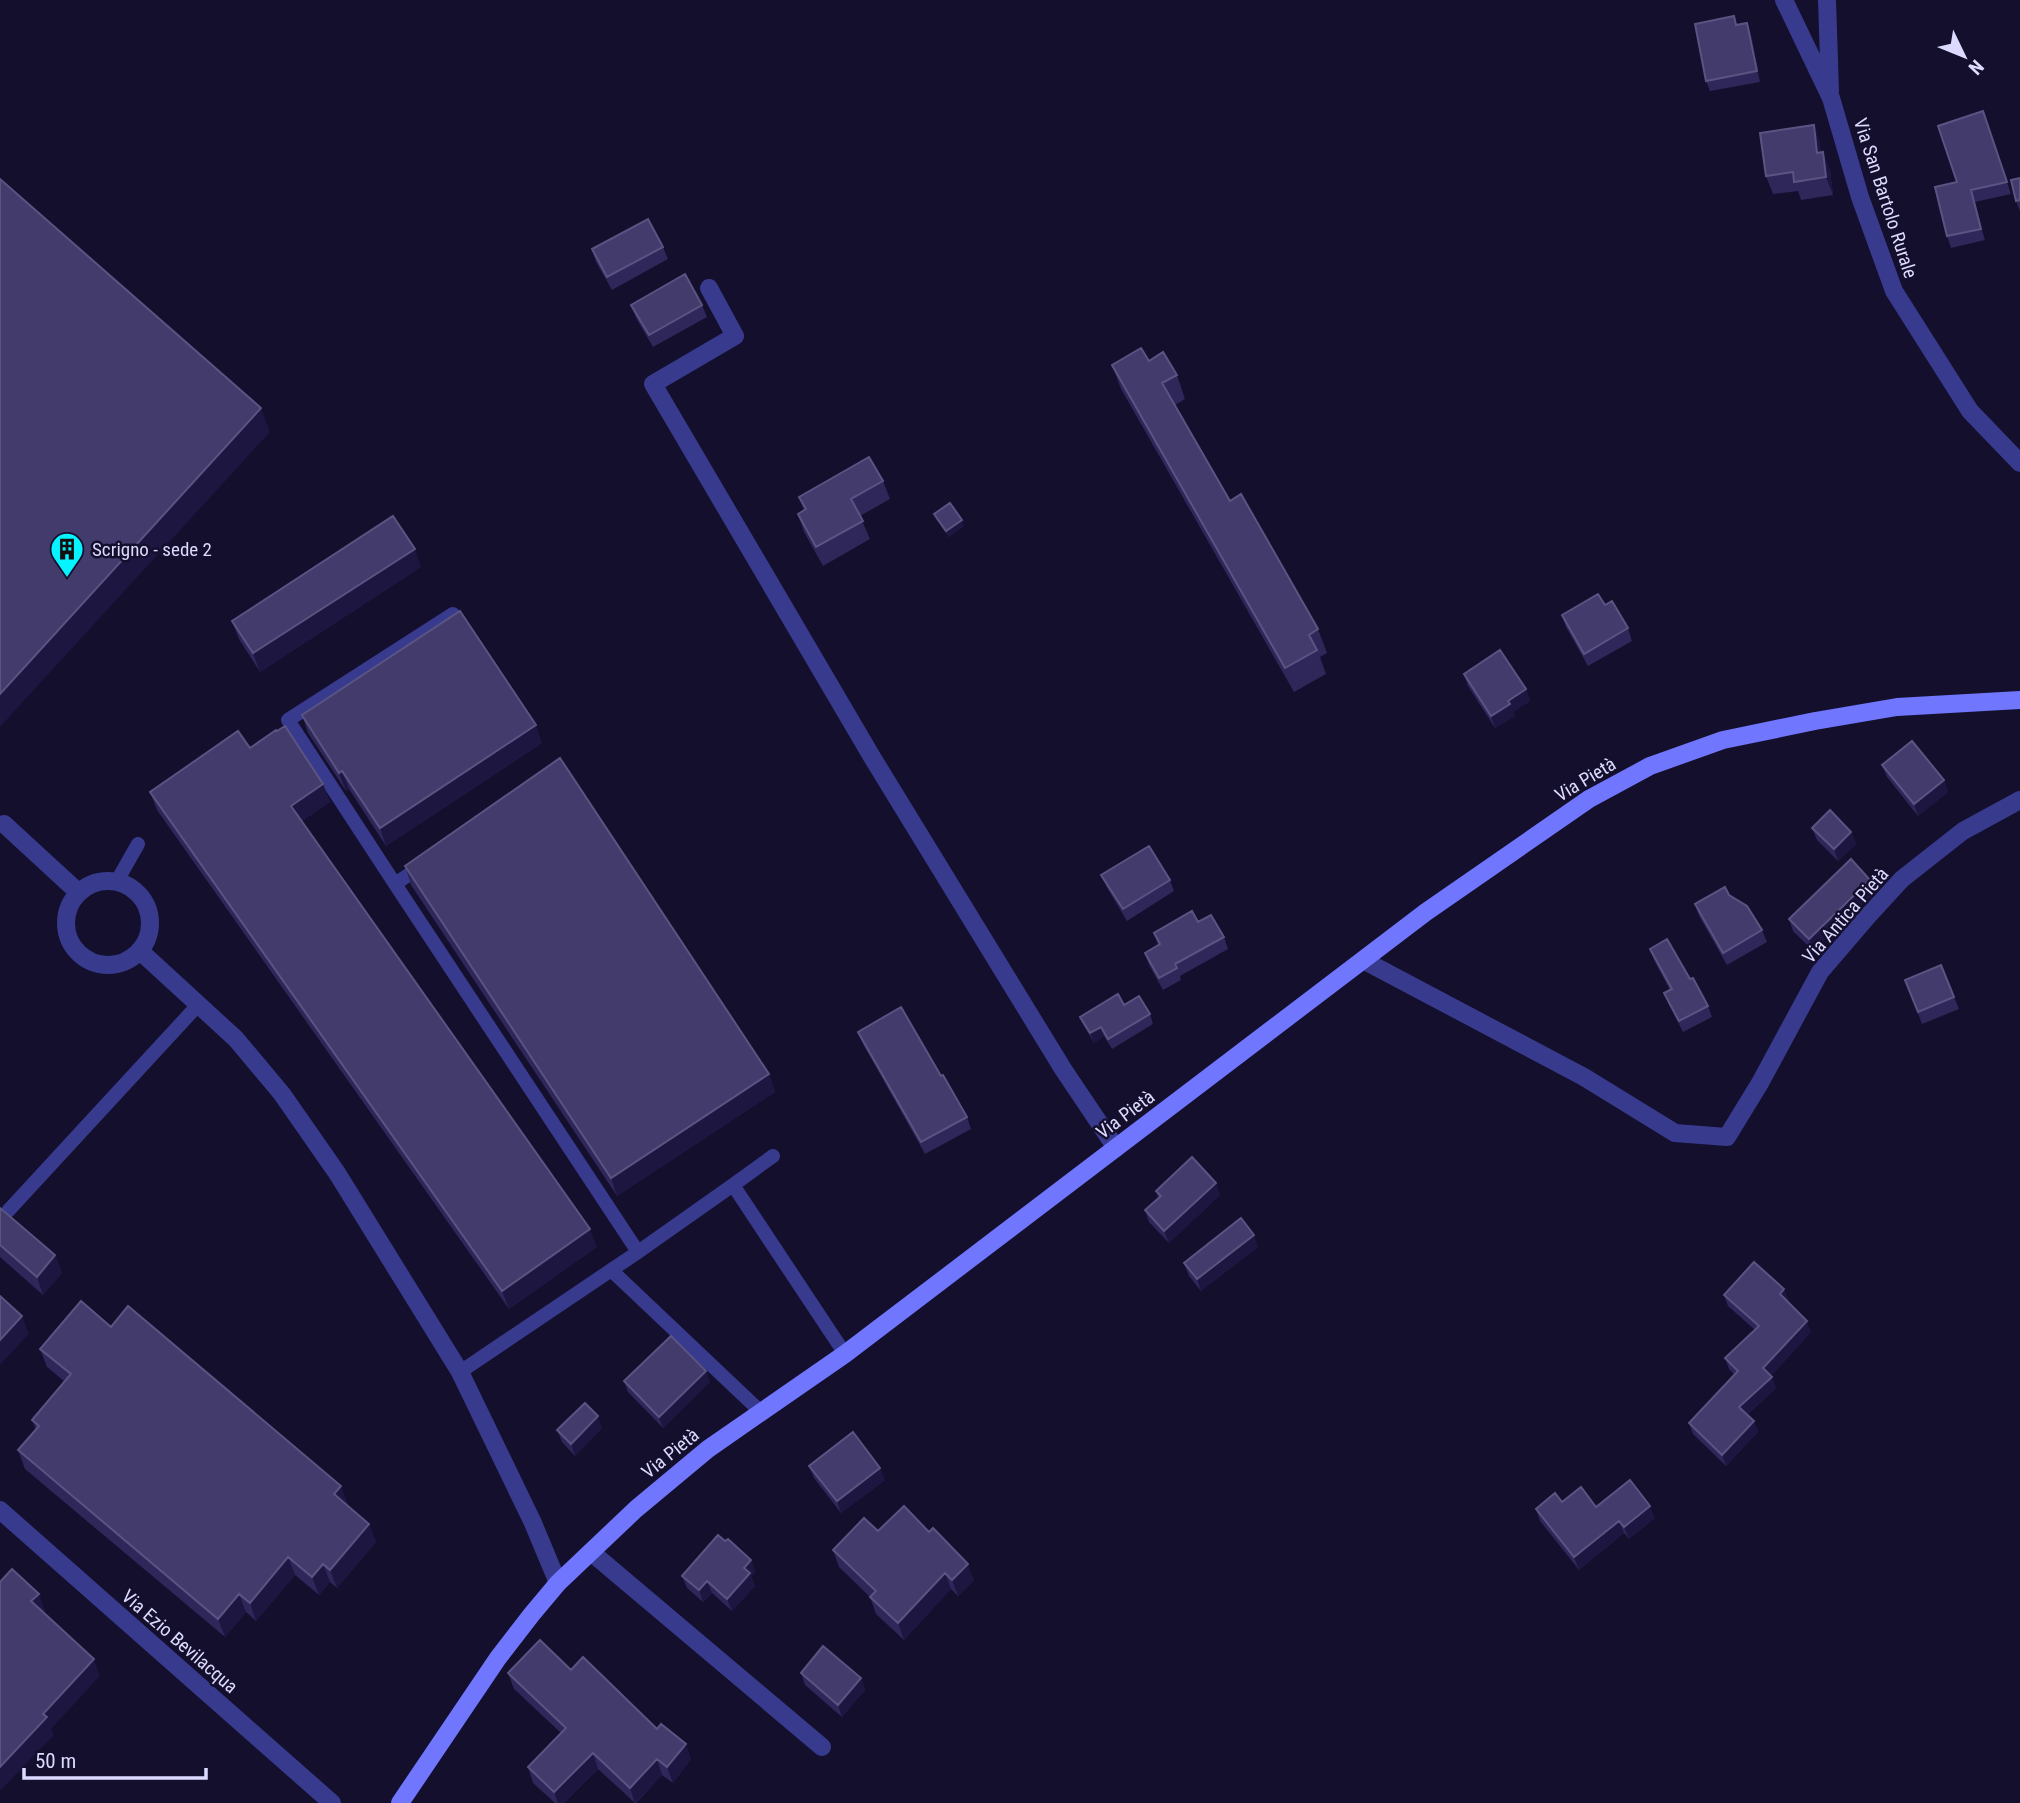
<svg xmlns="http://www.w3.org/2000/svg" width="2020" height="1803" viewBox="0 0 2020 1803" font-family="'Roboto Condensed',sans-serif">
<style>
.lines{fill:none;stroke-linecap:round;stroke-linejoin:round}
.lane{stroke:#383a8d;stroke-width:14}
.street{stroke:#383a8d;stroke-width:18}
.secondary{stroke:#7176ff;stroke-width:18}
.wall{fill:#2f275a}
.shaded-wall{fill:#1c1640}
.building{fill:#423b6c;stroke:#5a5483;stroke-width:2}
.labels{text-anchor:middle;stroke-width:5;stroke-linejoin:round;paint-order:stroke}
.street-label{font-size:19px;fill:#dcdaff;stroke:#130f2c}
.poi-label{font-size:19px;fill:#dcdaff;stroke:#130f2c;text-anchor:start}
</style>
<rect width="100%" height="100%" fill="#130f2c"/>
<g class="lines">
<path class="lane" d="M 423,865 L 395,884 L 638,1252
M 117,881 L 138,844
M 395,884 L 288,720 L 453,614
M 733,1185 L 773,1156
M 8,1211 L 198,1005
M 611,1270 L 761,1412
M 460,1372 L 638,1252 L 733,1185 L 845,1354"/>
<path class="street" d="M 1784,0 L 1831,98 L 1860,197 L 1894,291 L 1970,411 L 2020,463
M 1827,0 L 1830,91
M 709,288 L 735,336 L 653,384 L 872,757 L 1063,1069 L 1116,1148
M 4,824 L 78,892
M66 923a42 42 0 1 1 84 0a42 42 0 1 1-84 0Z
M 140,951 L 236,1039 L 282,1094 L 337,1173 L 460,1372 L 533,1523 L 558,1583
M 1363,960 L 1584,1077 L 1675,1133 L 1727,1137 L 1760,1083 L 1820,972 L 1868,916 L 1902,879 L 1963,831 L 2020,800
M 0,1510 L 332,1803
M 591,1552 L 822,1747"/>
<path class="secondary" d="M 400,1803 L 498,1658 L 532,1614 L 558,1583 L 636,1509 L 708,1449 L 845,1354 L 1426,912 L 1589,799 L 1650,766 L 1723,740 L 1815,721 L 1897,707 L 2020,700"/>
</g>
<path class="wall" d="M 1747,23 L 1751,34 L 1760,82 L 1710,91 L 1706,81 Z
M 1983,111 L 2011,194 L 1975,202 L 1985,240 L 1951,248 L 1947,236 L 1957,182 Z
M 1814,125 L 1820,144 L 1821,152 L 1830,170 L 1833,195 L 1801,200 L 1798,191 L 1773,194 L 1766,176 Z
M 2020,178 L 2020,211 L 2016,201 Z
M 663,247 L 668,259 L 612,290 L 596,262 L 592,249 Z
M 631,305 L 702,305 L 707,317 L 653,347 L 636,318 Z
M 1149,361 L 1177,375 L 1185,399 L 1175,405 L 1230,501 L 1318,629 L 1327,653 L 1320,657 L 1326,674 L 1294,692 L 1121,389 L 1112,365 Z
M 883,481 L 890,499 L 860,516 L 870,539 L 823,566 L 804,532 L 798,514 L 804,511 L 799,497 Z
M 934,514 L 964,526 L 949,537 L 937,520 Z
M 421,567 L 260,672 L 239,639 L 232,621 Z
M 1605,605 L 1628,628 L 1632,641 L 1588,666 L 1566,627 L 1562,615 Z
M 1464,674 L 1526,689 L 1530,701 L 1513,712 L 1515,716 L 1495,728 L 1468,686 Z
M 302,715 L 542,743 L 386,846 L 349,789 L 346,791 L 308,733 Z
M 1882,765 L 1944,780 L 1948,792 L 1918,816 L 1887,777 Z
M 323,784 L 330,802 L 302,821 L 597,1247 L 509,1309 L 157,810 L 150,792 Z
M 1812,828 L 1851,832 L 1856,844 L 1838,861 L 1817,840 Z
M 405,866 L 769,1074 L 775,1092 L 617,1196 L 411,885 Z
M 1101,875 L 1170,880 L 1174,891 L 1127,921 L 1106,886 Z
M 1875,892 L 1813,951 L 1793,931 L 1789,919 Z
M 1729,895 L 1762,930 L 1767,942 L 1727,965 L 1699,916 L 1695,904 Z
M 1198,922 L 1224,937 L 1228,949 L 1180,976 L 1181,980 L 1163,990 L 1149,965 L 1145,953 L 1158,945 L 1154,933 Z
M 1650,949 L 1690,979 L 1708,1006 L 1712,1017 L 1683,1032 L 1668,1003 L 1664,993 L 1670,990 L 1654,960 Z
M 1941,965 L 1959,1009 L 1922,1024 L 1905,980 Z
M 1124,1005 L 1150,1014 L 1153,1024 L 1112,1049 L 1104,1036 L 1094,1043 L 1084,1026 L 1080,1017 Z
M 858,1032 L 941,1076 L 967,1117 L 971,1129 L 925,1154 L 863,1044 Z
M 1156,1191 L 1220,1195 L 1169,1243 L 1149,1222 L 1145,1210 L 1158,1198 Z
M 0,1208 L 55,1255 L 62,1273 L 43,1295 L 0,1257 Z
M 1258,1247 L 1201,1291 L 1189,1276 L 1184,1263 Z
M 1724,1295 L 1789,1300 L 1787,1302 L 1811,1332 L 1771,1376 L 1776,1388 L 1747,1415 L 1754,1421 L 1758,1432 L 1726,1466 L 1693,1434 L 1689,1423 L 1735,1375 L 1729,1369 L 1725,1358 L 1755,1330 L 1728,1306 Z
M 111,1327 L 348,1504 L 347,1505 L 369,1524 L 376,1542 L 337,1588 L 330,1582 L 319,1595 L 295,1575 L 256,1621 L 246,1612 L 225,1637 L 25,1469 L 18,1450 L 36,1430 L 32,1420 L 64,1381 L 47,1367 L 40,1349 Z
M 706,1371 L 710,1382 L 663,1428 L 628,1392 L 624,1381 Z
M 602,1428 L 575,1456 L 562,1442 L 557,1430 Z
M 809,1466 L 885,1480 L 841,1513 L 814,1478 Z
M 1562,1502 L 1596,1507 L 1655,1518 L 1629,1539 L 1624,1533 L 1579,1570 L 1540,1521 L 1536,1509 Z
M 878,1531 L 974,1580 L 958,1596 L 951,1589 L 904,1640 L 876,1614 L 870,1597 L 839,1567 L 833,1550 Z
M 725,1541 L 751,1560 L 755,1572 L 751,1576 L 755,1586 L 732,1611 L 712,1593 L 703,1602 L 687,1588 L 682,1576 Z
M 571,1670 L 657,1729 L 691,1759 L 673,1783 L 662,1775 L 636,1803 L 635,1803 L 598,1769 L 564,1803 L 555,1803 L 533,1783 L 528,1767 L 561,1733 L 514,1689 L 508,1673 Z
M 801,1673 L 861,1678 L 865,1690 L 842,1717 L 805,1685 Z"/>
<path class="shaded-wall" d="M 1747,23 L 1751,34 L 1760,82 L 1757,71 Z
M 1814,125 L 1820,144 L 1824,171 L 1817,153 Z
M 1823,152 L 1830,170 L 1833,195 L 1826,177 Z
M 1971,190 L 1975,202 L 1985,240 L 1981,229 Z
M 261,408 L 270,432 L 0,727 L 0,694 Z
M 962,520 L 964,526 L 949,537 L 946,531 Z
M 415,549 L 421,567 L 260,672 L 253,653 Z
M 1526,689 L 1530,701 L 1513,712 L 1515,716 L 1495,728 L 1491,716 L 1508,701 Z
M 536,725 L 542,743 L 386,846 L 380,828 Z
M 342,771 L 349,789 L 346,791 L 339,773 Z
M 1944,780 L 1948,792 L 1918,816 L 1914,804 Z
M 323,784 L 330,802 L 298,824 L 291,806 Z
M 1851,832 L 1856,844 L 1838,861 L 1834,849 Z
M 1870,880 L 1875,892 L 1813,951 L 1809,939 Z
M 1101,1027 L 1104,1036 L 1094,1043 L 1090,1033 Z
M 769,1074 L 775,1092 L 617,1196 L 611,1178 Z
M 1216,1183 L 1220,1195 L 1169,1243 L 1164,1231 Z
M 590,1229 L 597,1247 L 509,1309 L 502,1291 Z
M 1254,1235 L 1258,1247 L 1201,1291 L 1197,1279 Z
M 55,1255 L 62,1273 L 43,1295 L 37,1277 Z
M 1784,1289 L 1789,1300 L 1784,1305 L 1780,1294 Z
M 22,1316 L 29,1334 L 0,1365 L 0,1340 Z
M 1807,1321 L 1811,1332 L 1768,1379 L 1763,1368 Z
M 706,1371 L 710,1382 L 663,1428 L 659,1417 Z
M 1772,1377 L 1776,1388 L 1743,1418 L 1739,1407 Z
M 598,1416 L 602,1428 L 575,1456 L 571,1444 Z
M 1754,1421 L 1758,1432 L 1726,1466 L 1722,1455 Z
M 880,1468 L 885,1480 L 841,1513 L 837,1501 Z
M 341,1486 L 348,1504 L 341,1512 L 334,1494 Z
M 1650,1506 L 1655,1518 L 1629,1539 L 1624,1527 Z
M 1619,1521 L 1624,1533 L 1579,1570 L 1574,1557 Z
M 369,1524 L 376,1542 L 337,1588 L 330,1570 Z
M 288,1557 L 295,1575 L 256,1621 L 250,1603 Z
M 751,1560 L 755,1572 L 751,1576 L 755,1586 L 732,1611 L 727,1599 L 744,1568 Z
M 323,1564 L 330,1582 L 319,1595 L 312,1577 Z
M 968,1564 L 974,1580 L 958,1596 L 952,1580 Z
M 945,1573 L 951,1589 L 904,1640 L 898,1623 Z
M 707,1581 L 712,1593 L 703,1602 L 699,1590 Z
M 39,1594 L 45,1611 L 38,1619 L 31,1601 Z
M 239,1594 L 246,1612 L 225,1637 L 218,1619 Z
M 94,1659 L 100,1676 L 51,1729 L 54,1735 L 0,1791 L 0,1767 L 43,1714 Z
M 861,1678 L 865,1690 L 842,1717 L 838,1705 Z
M 686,1744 L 691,1759 L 673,1783 L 667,1767 Z
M 593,1753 L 598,1769 L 564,1803 L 558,1803 L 554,1792 Z
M 657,1759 L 662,1775 L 635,1803 L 630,1788 Z"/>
<path class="building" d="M 1734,16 L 1736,25 L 1747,23 L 1757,71 L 1706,81 L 1695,24 Z
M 1983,111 L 2007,182 L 1971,190 L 1981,229 L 1947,236 L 1935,187 L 1957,182 L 1938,126 Z
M 1814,125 L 1817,153 L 1823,152 L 1826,177 L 1794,182 L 1793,172 L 1766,176 L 1760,133 Z
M 2020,178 L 2020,200 L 2016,201 L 2011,180 Z
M 0,179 L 261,408 L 0,694 Z
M 648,219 L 663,247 L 607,277 L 592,249 Z
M 685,274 L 702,305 L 649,335 L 631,305 Z
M 1141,348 L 1149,361 L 1163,352 L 1177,375 L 1162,383 L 1230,501 L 1241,494 L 1318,629 L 1309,635 L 1317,650 L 1285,668 L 1112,365 Z
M 869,457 L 883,481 L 851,499 L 863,521 L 816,547 L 798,514 L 806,509 L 799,497 Z
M 950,503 L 962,520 L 946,531 L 934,514 Z
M 393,516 L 415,549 L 253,653 L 232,621 Z
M 1598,594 L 1605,605 L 1612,601 L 1628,628 L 1584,654 L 1562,615 Z
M 460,611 L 536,725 L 380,828 L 342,771 L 339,773 L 302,715 Z
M 1500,650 L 1526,689 L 1508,701 L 1510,704 L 1491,716 L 1464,674 Z
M 285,726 L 323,784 L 291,806 L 590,1229 L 502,1291 L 150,792 L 238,731 L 250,748 L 276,730 L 277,731 Z
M 1912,741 L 1944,780 L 1914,804 L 1882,765 Z
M 560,758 L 769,1074 L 611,1178 L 405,866 Z
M 1830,810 L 1851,832 L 1834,849 L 1812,828 Z
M 1149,846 L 1170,880 L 1123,909 L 1101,875 Z
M 1851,859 L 1870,880 L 1809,939 L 1789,919 Z
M 1725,887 L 1729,895 L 1747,906 L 1762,930 L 1723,953 L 1695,904 Z
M 1192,911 L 1198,922 L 1211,915 L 1224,937 L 1175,964 L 1177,968 L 1159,978 L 1145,953 L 1160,944 L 1154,933 Z
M 1667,939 L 1690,979 L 1693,978 L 1708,1006 L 1679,1021 L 1664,993 L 1672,989 L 1650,949 Z
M 1941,965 L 1954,997 L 1918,1012 L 1905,980 Z
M 1118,994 L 1124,1005 L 1139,996 L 1150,1014 L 1108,1039 L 1101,1027 L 1090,1033 L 1080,1017 Z
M 901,1007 L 941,1076 L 943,1075 L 967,1117 L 921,1142 L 858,1032 Z
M 1192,1157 L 1216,1183 L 1164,1231 L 1145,1210 L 1161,1196 L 1156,1191 Z
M 0,1208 L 55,1255 L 37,1277 L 0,1245 Z
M 1241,1218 L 1254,1235 L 1197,1279 L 1184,1263 Z
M 1754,1262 L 1784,1289 L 1780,1294 L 1807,1321 L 1763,1368 L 1772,1377 L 1739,1407 L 1754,1421 L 1722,1455 L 1689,1423 L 1738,1371 L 1725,1358 L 1759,1326 L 1724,1295 Z
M 0,1296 L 22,1316 L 0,1340 Z
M 81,1301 L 111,1327 L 128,1306 L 341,1486 L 334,1494 L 369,1524 L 330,1570 L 323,1564 L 312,1577 L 288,1557 L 250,1603 L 239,1594 L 218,1619 L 18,1450 L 39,1426 L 32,1420 L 71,1374 L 40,1349 Z
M 671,1336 L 706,1371 L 659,1417 L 624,1381 Z
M 585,1403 L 598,1416 L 571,1444 L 557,1430 Z
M 853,1432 L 880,1468 L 837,1501 L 809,1466 Z
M 1630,1480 L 1650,1506 L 1624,1527 L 1619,1521 L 1574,1557 L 1536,1509 L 1555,1493 L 1562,1502 L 1581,1487 L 1596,1507 Z
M 904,1506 L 929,1532 L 933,1528 L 968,1564 L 952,1580 L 945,1573 L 898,1623 L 870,1597 L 876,1591 L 833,1550 L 864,1518 L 878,1531 Z
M 718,1535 L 725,1541 L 728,1539 L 751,1560 L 744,1568 L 750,1573 L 727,1599 L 707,1581 L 699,1590 L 682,1576 Z
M 12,1569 L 39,1594 L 31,1601 L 94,1659 L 43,1714 L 47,1717 L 0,1767 L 0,1582 Z
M 540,1640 L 571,1670 L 583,1657 L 657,1729 L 661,1724 L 686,1744 L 667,1767 L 657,1759 L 630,1788 L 593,1753 L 554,1792 L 528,1767 L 566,1728 L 508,1673 Z
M 823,1646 L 861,1678 L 838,1705 L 801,1673 Z"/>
<defs>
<symbol id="building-pin" viewBox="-11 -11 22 30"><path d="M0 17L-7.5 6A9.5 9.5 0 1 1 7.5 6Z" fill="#06f4ff" stroke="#130f2c"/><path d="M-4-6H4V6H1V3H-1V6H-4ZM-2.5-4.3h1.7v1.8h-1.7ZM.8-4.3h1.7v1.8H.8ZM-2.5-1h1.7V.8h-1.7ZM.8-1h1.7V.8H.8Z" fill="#111"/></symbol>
</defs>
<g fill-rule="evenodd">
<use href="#building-pin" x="48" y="530" width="38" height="52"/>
</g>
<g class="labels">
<g class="street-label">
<text transform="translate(1886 198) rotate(72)" y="7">Via San Bartolo Rurale</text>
<text transform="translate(1585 779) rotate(-31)" y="7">Via Pietà</text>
<text transform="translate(1845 915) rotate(-49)" y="7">Via Antica Pietà</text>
<text transform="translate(1125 1114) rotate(-37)" y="7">Via Pietà</text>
<text transform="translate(670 1453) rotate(-39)" y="7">Via Pietà</text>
<text transform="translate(180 1641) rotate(41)" y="7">Via Ezio Bevilacqua</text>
</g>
<g class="poi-label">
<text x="92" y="556">Scrigno - sede 2</text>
</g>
</g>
<g transform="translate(1964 56) rotate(133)" stroke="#130f2c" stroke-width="5" paint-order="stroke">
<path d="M0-5L12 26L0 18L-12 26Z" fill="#dcdaff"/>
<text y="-10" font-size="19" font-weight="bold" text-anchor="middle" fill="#dcdaff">N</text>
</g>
<path d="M24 1768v10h182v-10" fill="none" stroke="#dcdaff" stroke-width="3.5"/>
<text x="35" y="1768" font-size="21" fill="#dcdaff" stroke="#130f2c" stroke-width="5" paint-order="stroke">50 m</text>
</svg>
